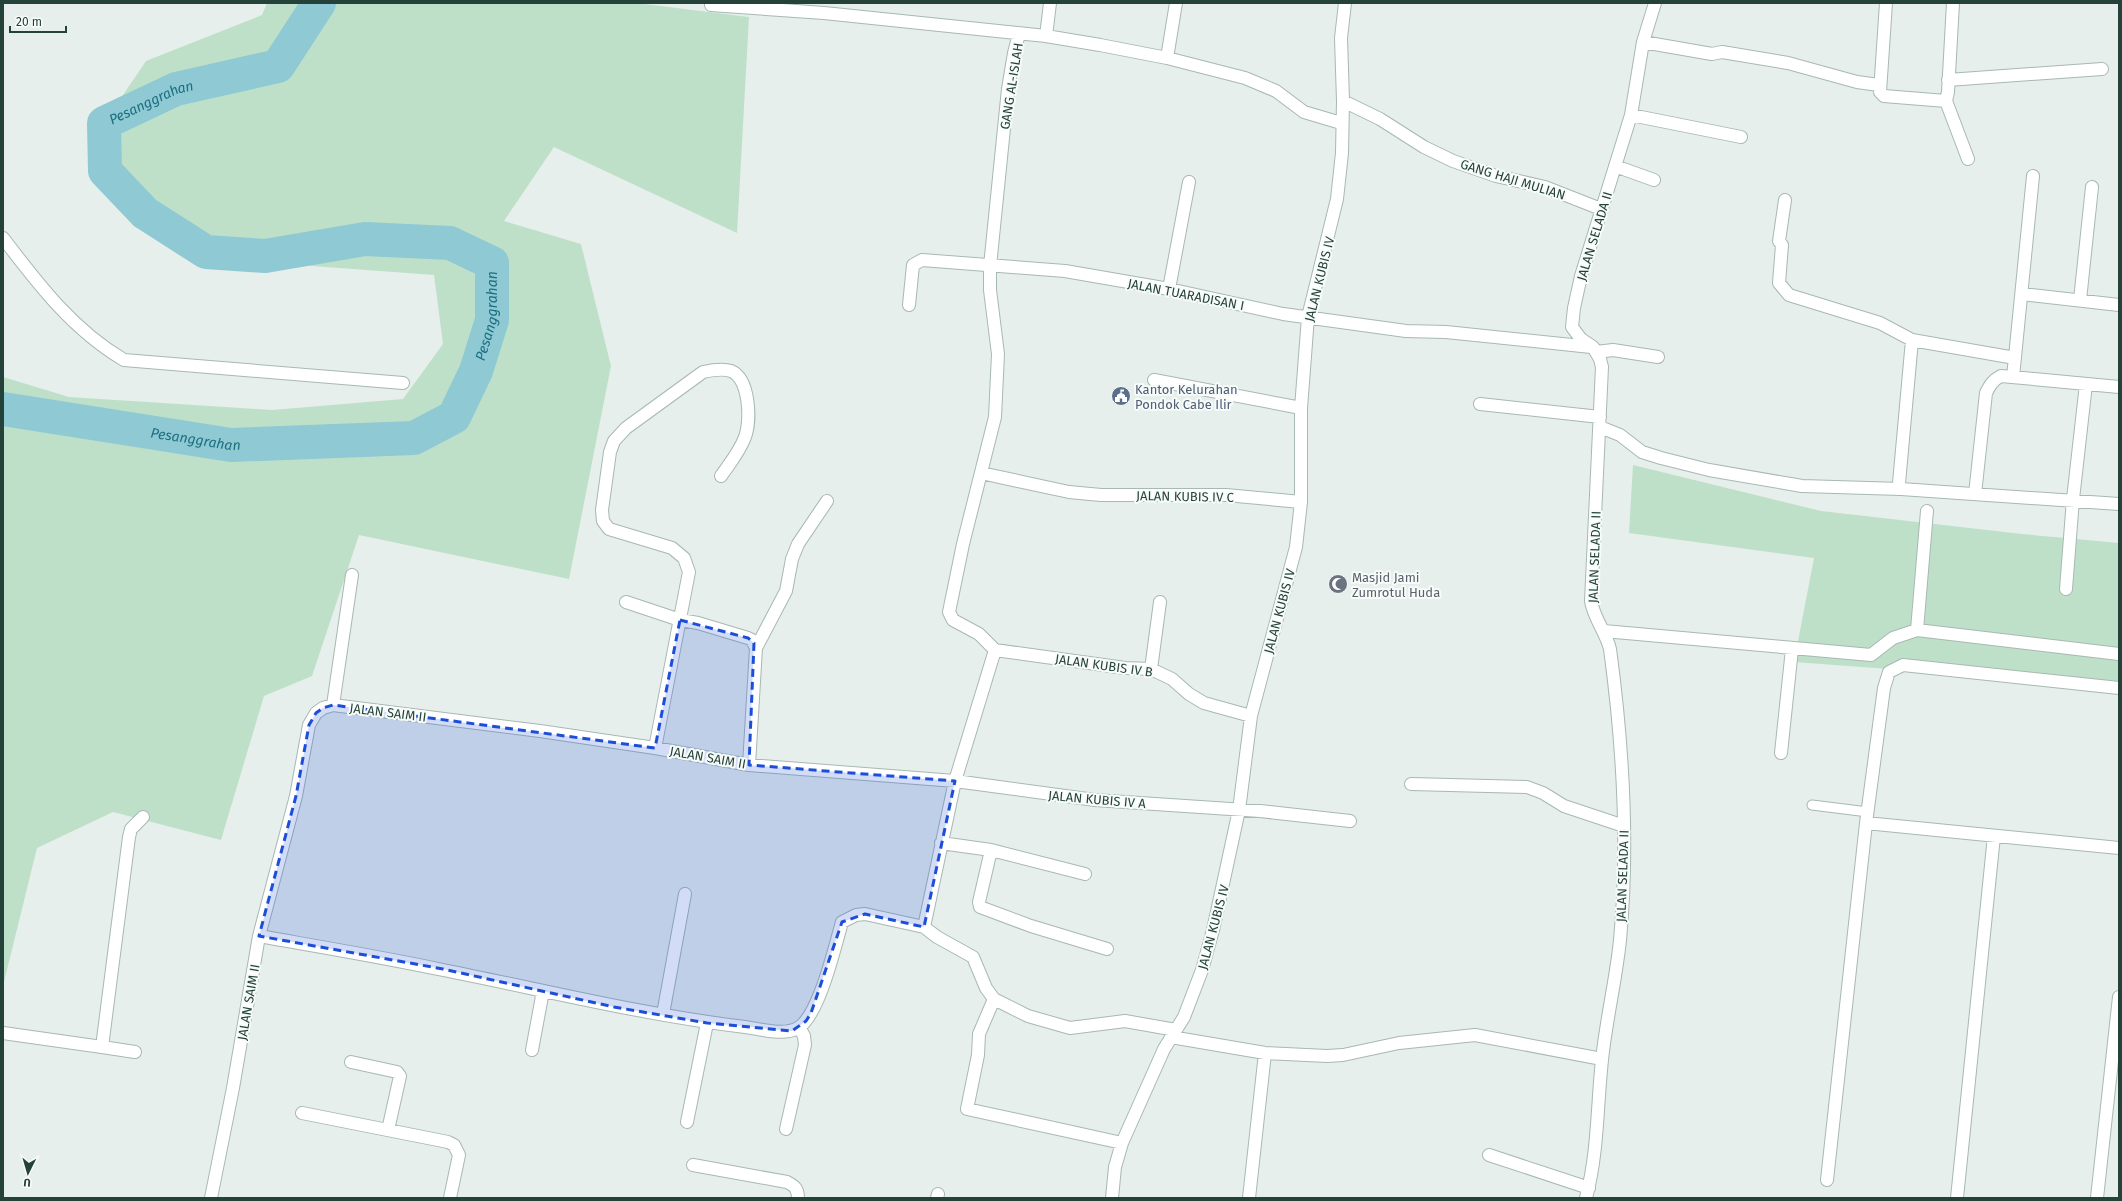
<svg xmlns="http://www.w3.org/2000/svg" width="2122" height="1201" viewBox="0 0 2122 1201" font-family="'Fira Sans',sans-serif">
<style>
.green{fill:#bfe0c8}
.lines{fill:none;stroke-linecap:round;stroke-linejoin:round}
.river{stroke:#8ec9d4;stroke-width:34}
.lane-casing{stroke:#a8b8b2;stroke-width:11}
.street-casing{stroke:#a8b8b2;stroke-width:14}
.lane{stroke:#fff;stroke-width:9}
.street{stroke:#fff;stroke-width:12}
.marked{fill:#1d4ed8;fill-opacity:0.2;stroke:#1d4ed8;stroke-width:3;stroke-dasharray:8 5;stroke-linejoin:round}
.labels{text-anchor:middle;stroke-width:4;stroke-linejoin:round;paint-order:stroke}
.street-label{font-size:13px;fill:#24423a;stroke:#f7fbf9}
.service-label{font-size:13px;fill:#4e5e75;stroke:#f7fbf9;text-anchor:start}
.worship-label{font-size:13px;fill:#5b616d;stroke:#f7fbf9;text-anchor:start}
.water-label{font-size:14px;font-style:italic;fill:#1c6f80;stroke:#f7fbf9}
</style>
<rect width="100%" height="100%" fill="#e6efeb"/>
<path class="green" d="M 267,3 L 637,3 L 749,17 L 737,233 L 554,147 L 504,221 L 581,244 L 611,366 L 569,579 L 359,535 L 312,676 L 264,696 L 221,840 L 113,812 L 37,848 L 3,986 L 3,377 L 69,397 L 272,410 L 403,399 L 443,344 L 434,275 L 202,258 L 123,193 L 100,129 L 146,61 L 262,15 Z
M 1633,465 L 1821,511 L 2022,534 L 2119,543 L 2119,686 L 1794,662 L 1814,558 L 1629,533 Z"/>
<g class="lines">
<path class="river" id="s1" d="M 3,409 L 231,445 L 414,438 L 454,417 L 476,371 L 492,320 L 492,263 L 450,243 L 365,239 L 265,256 L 206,252 L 145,213 L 105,171 L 104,123 L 176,89 L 278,66 L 319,3"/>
<defs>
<path id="lane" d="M 1812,805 L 1868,812"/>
<path id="street" d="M 1886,3 L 1880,92 L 1884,96 L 1946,101 L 1968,159
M 711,5 L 824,13 L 1046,36 L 1100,45 L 1167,58 L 1245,78 L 1276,91 L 1304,112 L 1341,123
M 1046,36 L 1050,3
M 1643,42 L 1712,54 L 1722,52 L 1788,63 L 1857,82 L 1879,85
M 1167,58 L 1176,3
M 1948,80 L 2102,69
M 1343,101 L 1380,119 L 1424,147 L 1453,161 L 1496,176 L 1545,187 L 1601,209
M 1946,101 L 1948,92 L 1953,3
M 1631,115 L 1741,137
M 1615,166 L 1654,180
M 1785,200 L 1779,241 L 1782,245 L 1779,283 L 1789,295 L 1880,323 L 1912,340 L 2015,358
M 3,238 C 38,284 73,330 124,360 L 403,383
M 1169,289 L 1189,182
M 2022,294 L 2119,305
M 2080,300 L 2092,187
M 909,305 L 913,265 L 922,260 L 1065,271 L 1169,289 L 1283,314 L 1406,331 L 1446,332 L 1591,347
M 1596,352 L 1613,350 L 1658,357
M 2013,377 L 2033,176
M 1154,380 L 1301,408
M 1480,404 L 1600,417
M 1600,427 L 1620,435 L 1642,452 L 1661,458 L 1709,470 L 1802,486 L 1901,489 L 2119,504
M 981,473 L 1069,492 L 1101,495 L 1226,495 L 1301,502
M 1901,489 L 1899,483 L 1912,340
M 1975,494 L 1986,393 C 1990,385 1993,380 2001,376 L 2119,387
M 2066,589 L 2073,499 L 2086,384
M 626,602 L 680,620 L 698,623 L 748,638 L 752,640 L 756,648
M 1917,630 L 1927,511
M 1604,631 L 1871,655 L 1893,638 L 1917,630 L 2119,654
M 995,650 L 979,634 L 953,620 L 949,612 L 963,544 L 995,417 L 998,354 L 990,290 L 990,266 L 1008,89 L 1014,53 L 1019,34
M 995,650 L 1125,668 L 1151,669 L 1172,679 L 1189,694 L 1204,703 L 1251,716
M 1151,669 L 1160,602
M 333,705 L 352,575
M 655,748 L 689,572 L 684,558 L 672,548 L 609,529 L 603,521 L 602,510 L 610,452 L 614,441 L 626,428 L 703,372 C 712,370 722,368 731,371 C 750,379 751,421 745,437 C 740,451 730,463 721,476
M 1781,753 L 1792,649
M 749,765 L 756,648 L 786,591 L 792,559 L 798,544 L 827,501
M 1411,784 L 1527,787 L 1543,793 L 1564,806 L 1624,826
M 1866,823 L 2119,848
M 941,843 L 991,850 L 1085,874
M 991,850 L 979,902 L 980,907 L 1031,926 L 1107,949
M 924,927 L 937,937 L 973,957 L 986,988 L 994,999 L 979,1034 L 978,1055 L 967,1109 L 1122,1143
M 259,936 C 321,947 382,957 443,970 C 544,990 643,1015 745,1027 C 760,1029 784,1036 798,1028 C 819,1016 835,946 842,922 L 856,915 L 865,914 L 924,927 L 955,781 L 995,650
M 994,999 L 1028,1016 L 1070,1028 L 1125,1021 L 1176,1030
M 663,1014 L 685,894
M 3,1033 L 102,1047 L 129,837 L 131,829 L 143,817
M 1171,1037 L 1265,1053 L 1327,1056 L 1343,1055 L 1399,1043 L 1475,1035 L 1602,1059
M 102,1047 L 135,1052
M 532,1050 L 543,991
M 351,1062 L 397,1072 L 400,1076 L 388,1130
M 302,1113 L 448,1142 L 454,1145 L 459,1155 L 450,1198
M 687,1122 L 707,1023
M 786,1129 L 805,1045 L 804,1036 L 799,1027
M 1489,1155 L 1589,1188
M 693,1165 L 787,1182 C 795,1186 798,1189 798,1198
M 1827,1180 L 1866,823 L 1884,688 L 1889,672 L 1903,665 L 2119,688
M 211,1198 L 233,1088 L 259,936 L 296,796 L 309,725 L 316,713 L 323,708 L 333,705 L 540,731 L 655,748 L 749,765 L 955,781 L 1095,800 L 1260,811 L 1350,821
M 937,1198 L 938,1194
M 1112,1198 L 1115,1167 L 1122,1143 L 1164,1049 L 1184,1017 L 1202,970 L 1213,930 L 1239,810 L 1251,716 L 1296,547 L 1301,502 L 1301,408 L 1308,317 L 1337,199 L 1342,153 L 1343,101 L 1341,38 L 1345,3
M 1249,1198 L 1265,1053
M 1586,1198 C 1598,1153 1597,1106 1602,1060 C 1606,1020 1616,980 1620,940 C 1629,844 1623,745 1610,649 C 1606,632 1594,619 1591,601 L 1602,367 L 1600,359 L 1593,347 L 1581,339 L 1572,327 L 1574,308 L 1581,276 L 1631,115 L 1643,42 L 1655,3
M 1957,1198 L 1994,836
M 2097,1198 L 2119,997"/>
</defs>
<use href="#lane" class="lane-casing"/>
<use href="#street" class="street-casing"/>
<use href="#lane" class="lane"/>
<use href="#street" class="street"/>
</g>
<path class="marked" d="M 680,620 L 748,638 L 754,643 L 749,765 L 955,781 L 924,927 L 865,914 L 842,922 L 811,1013 L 806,1021 L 792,1031 L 707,1023 L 614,1007 L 443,969 L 259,936 L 296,796 L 309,725 L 316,713 L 323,708 L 333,705 L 655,748 Z"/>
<defs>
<symbol id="civic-disc" viewBox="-11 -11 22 22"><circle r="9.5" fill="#5c6f8a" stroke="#f7fbf9"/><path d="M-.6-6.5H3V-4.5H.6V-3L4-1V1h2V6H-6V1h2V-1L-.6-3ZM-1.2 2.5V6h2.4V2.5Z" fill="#fff"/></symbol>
<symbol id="mosque-disc" viewBox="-11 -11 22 22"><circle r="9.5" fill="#6b7280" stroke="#f7fbf9"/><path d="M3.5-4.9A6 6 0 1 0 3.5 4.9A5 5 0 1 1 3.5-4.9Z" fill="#fff"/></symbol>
</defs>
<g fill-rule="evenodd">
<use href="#civic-disc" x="1110" y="385" width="22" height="22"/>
<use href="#mosque-disc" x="1327" y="573" width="22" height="22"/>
</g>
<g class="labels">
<g class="street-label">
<text transform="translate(1011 86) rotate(-81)" y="5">GANG AL-ISLAH</text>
<text transform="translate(1513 179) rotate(17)" y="5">GANG HAJI MULIAN</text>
<text transform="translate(1594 236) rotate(-73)" y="5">JALAN SELADA II</text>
<text transform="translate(1319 279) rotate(-76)" y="5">JALAN KUBIS IV</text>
<text transform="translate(1186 294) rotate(11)" y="5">JALAN TUARADISAN I</text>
<text transform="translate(1185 496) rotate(1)" y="5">JALAN KUBIS IV C</text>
<text transform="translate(1594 557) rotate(-88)" y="5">JALAN SELADA II</text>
<text transform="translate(1279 611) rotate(-75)" y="5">JALAN KUBIS IV</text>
<text transform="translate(1104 665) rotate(8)" y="5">JALAN KUBIS IV B</text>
<text transform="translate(388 712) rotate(7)" y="5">JALAN SAIM II</text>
<text transform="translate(708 757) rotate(10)" y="5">JALAN SAIM II</text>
<text transform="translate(1097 799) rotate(5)" y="5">JALAN KUBIS IV A</text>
<text transform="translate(1622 876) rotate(-88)" y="5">JALAN SELADA II</text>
<text transform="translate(1213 927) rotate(-75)" y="5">JALAN KUBIS IV</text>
<text transform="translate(248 1002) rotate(-80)" y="5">JALAN SAIM II</text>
</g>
<g class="service-label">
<text x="1135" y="394">Kantor Kelurahan<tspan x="1135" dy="15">Pondok Cabe Ilir</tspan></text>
</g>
<g class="worship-label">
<text x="1352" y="582">Masjid Jami<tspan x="1352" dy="15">Zumrotul Huda</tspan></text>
</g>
<g class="water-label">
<text dy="5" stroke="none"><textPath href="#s1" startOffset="1143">Pesanggrahan</textPath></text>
<text dy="5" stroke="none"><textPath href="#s1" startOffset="567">Pesanggrahan</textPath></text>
<text dy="5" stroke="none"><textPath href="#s1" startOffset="195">Pesanggrahan</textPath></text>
</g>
</g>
<rect width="2122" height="1201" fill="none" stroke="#24423a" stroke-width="8"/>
<g transform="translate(28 1173) rotate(185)" stroke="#f7fbf9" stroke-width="3" paint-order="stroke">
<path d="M0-3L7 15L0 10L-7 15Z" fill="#24423a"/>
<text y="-6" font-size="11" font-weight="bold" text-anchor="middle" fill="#24423a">U</text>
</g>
<path d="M10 26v6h56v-6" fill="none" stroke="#24423a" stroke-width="2"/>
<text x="16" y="26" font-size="12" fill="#24423a" stroke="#f7fbf9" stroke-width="3" paint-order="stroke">20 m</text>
</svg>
